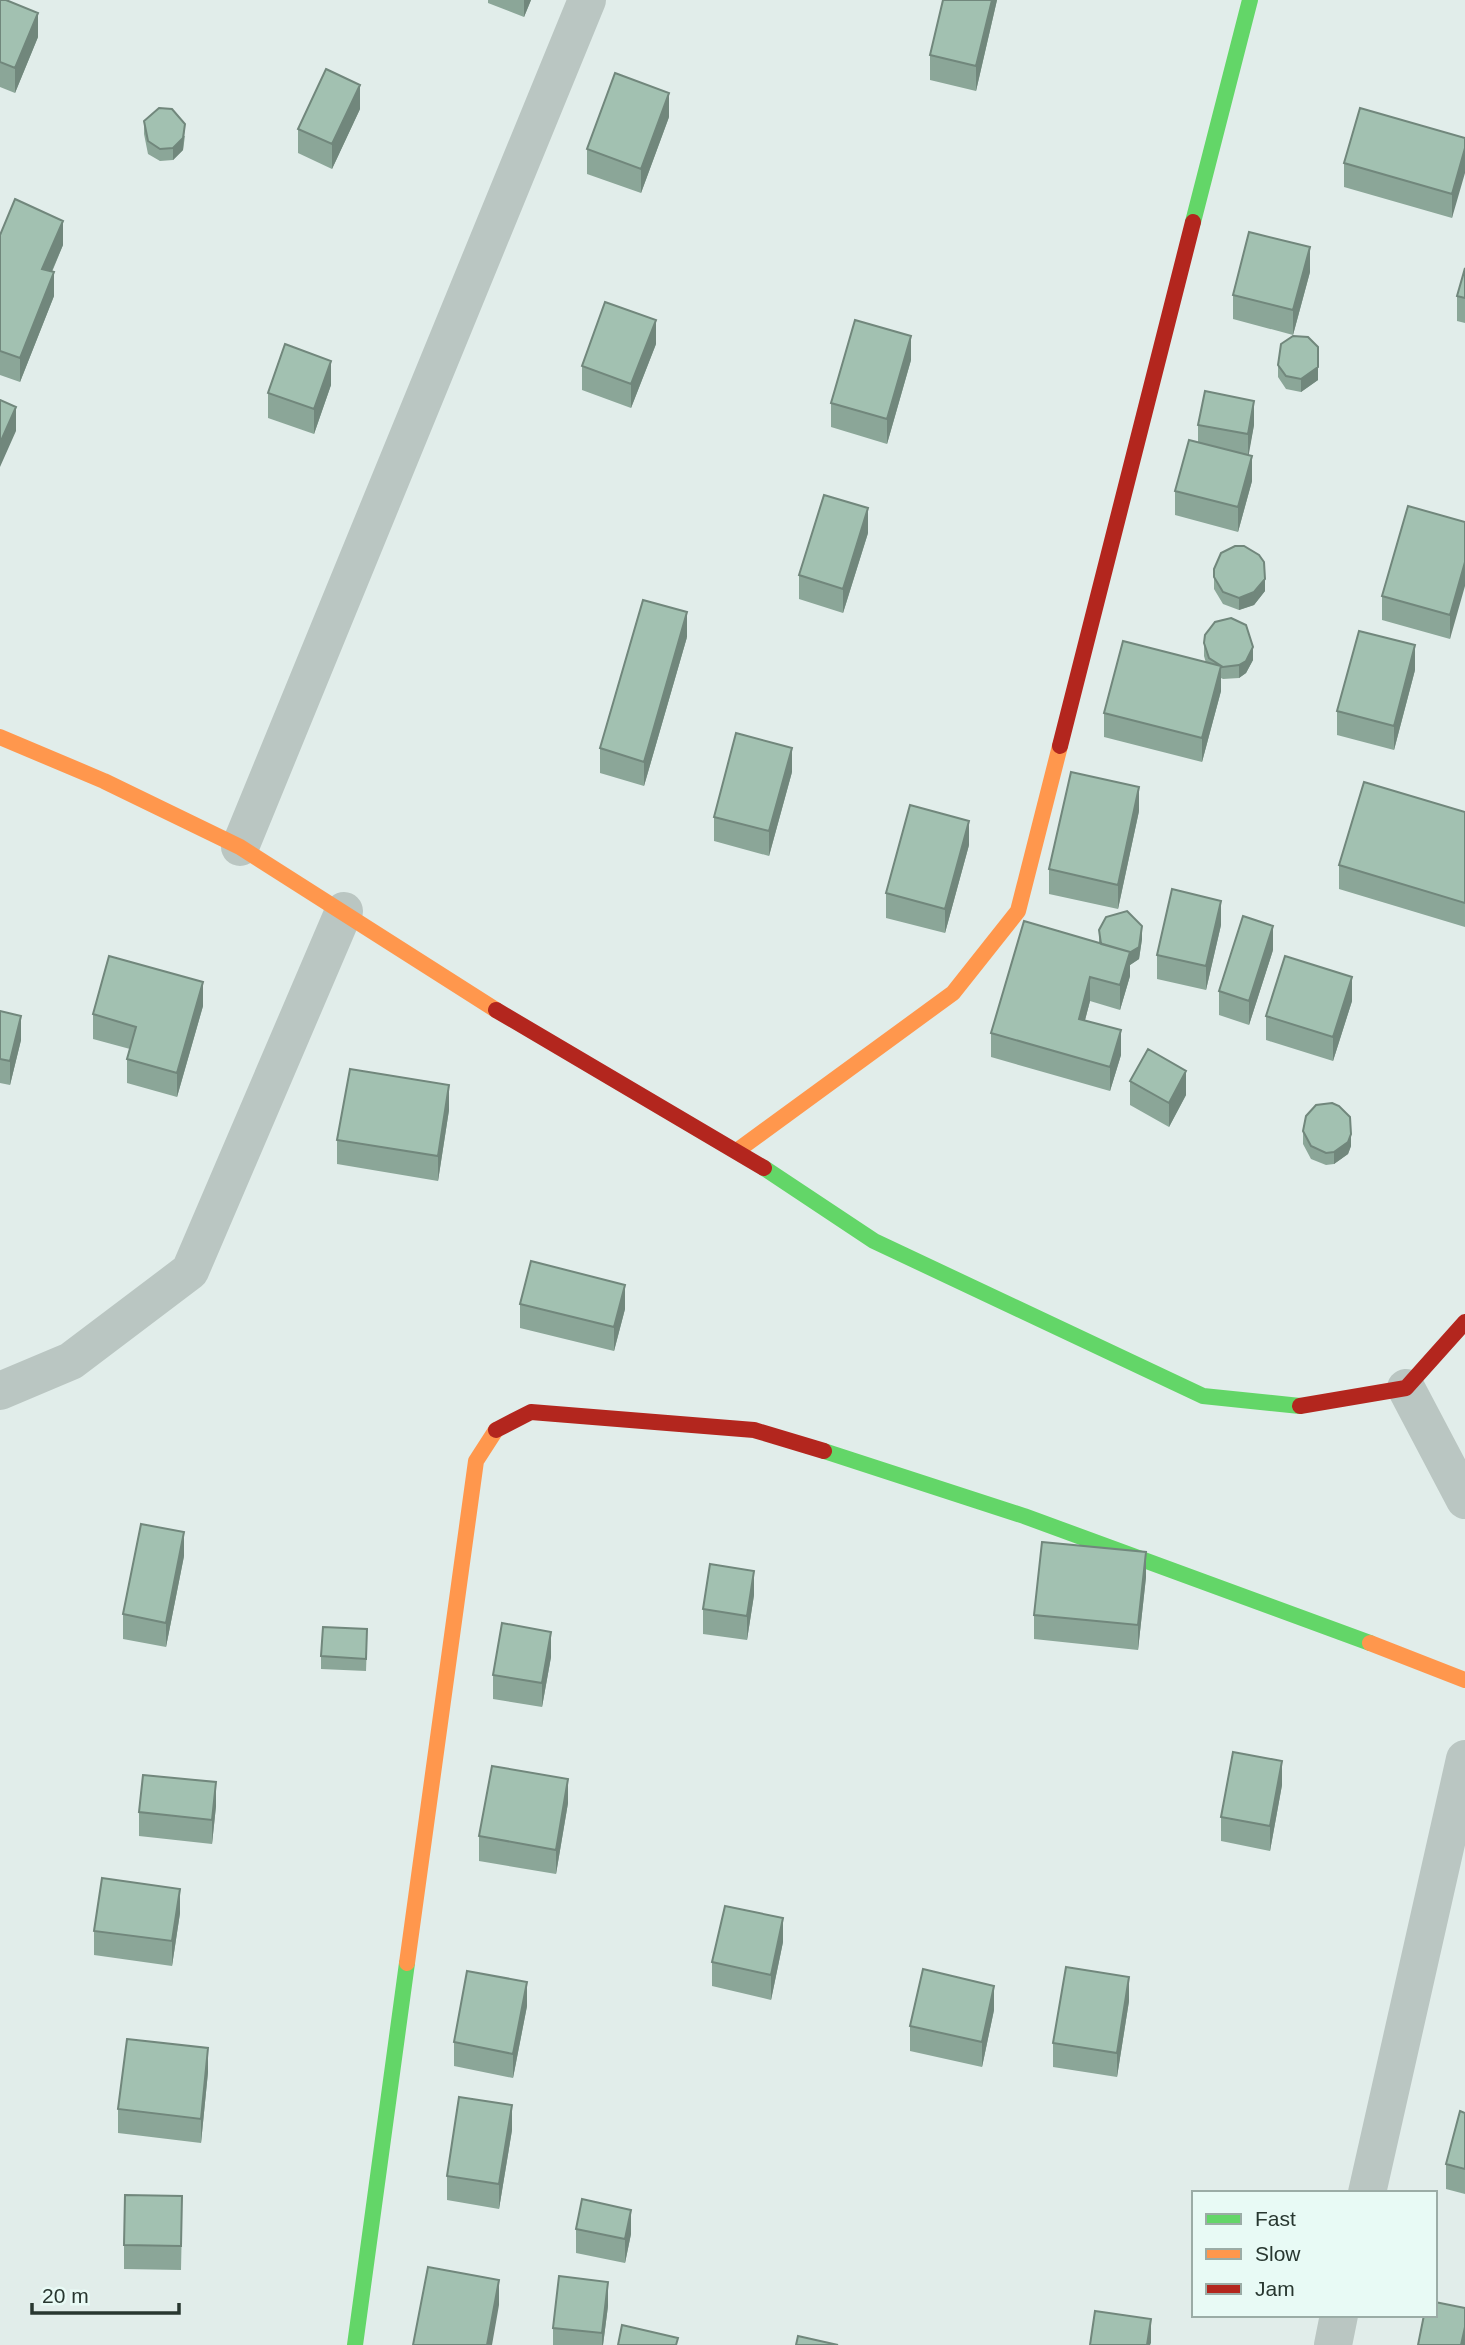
<svg xmlns="http://www.w3.org/2000/svg" width="1465" height="2345" viewBox="0 0 1465 2345" font-family="Arial,sans-serif">
<style>
.lines{fill:none;stroke-linecap:round;stroke-linejoin:round}
.street{stroke:#bac6c2;stroke-width:38}
.fast{stroke:#63d668;stroke-width:16}
.slow{stroke:#ff974d;stroke-width:16}
.jam{stroke:#b3261e;stroke-width:16}
.wall{fill:#8ba698}
.shaded-wall{fill:#71877c}
.building{fill:#a2c1b1;stroke:#71877c;stroke-width:2}
</style>
<rect width="100%" height="100%" fill="#e1edea"/>
<g class="lines">
<path class="street" d="M 240,847 L 587,0
M 1406,1388 L 1465,1500
M 0,1391 L 71,1361 L 190,1271 L 344,911
M 1367,2193 L 1465,1759
M 1333,2345 L 1339,2315"/>
<path class="fast" d="M 1193,222 L 1250,0
M 764,1168 L 874,1241 L 1203,1396 L 1300,1406
M 824,1451 L 1024,1516 L 1370,1643
M 355,2345 L 407,1963"/>
<path class="slow" d="M 0,737 L 104,781 L 240,847 L 496,1010
M 738,1150 L 953,993 L 1018,911 L 1060,746
M 1370,1643 L 1465,1680
M 407,1963 L 476,1461 L 496,1430"/>
<path class="jam" d="M 1060,746 L 1193,222
M 496,1010 L 764,1168
M 1300,1406 L 1406,1388 L 1465,1322
M 496,1430 L 531,1412 L 754,1430 L 824,1451"/>
</g>
<path class="wall" d="M 0,0 L 38,37 L 15,93 L 0,87 Z
M 488,0 L 531,0 L 524,17 L 488,3 Z
M 943,0 L 997,0 L 976,91 L 930,80 L 930,55 Z
M 360,109 L 332,169 L 298,153 L 298,129 Z
M 669,117 L 641,193 L 587,174 L 587,149 Z
M 144,121 L 185,136 L 183,150 L 173,160 L 160,161 L 148,154 L 144,134 Z
M 1465,138 L 1452,218 L 1344,187 L 1344,163 Z
M 0,235 L 63,245 L 52,272 L 54,296 L 20,382 L 0,375 Z
M 1465,268 L 1465,323 L 1457,321 L 1457,296 Z
M 1310,272 L 1293,335 L 1233,319 L 1233,295 Z
M 656,344 L 631,408 L 582,390 L 582,366 Z
M 911,360 L 887,444 L 831,427 L 831,403 Z
M 1278,365 L 1318,380 L 1301,392 L 1286,389 L 1278,377 Z
M 331,385 L 314,434 L 268,418 L 268,393 Z
M 1198,425 L 1254,425 L 1248,455 L 1252,481 L 1238,532 L 1175,515 L 1175,491 L 1198,442 Z
M 1465,522 L 1450,639 L 1382,620 L 1382,596 Z
M 868,533 L 843,613 L 799,599 L 799,575 Z
M 1214,569 L 1265,591 L 1254,605 L 1239,610 L 1223,604 L 1214,589 Z
M 687,637 L 644,786 L 600,773 L 600,748 Z
M 1204,643 L 1253,660 L 1246,673 L 1239,678 L 1223,679 L 1221,678 L 1221,691 L 1202,762 L 1104,737 L 1104,713 L 1206,663 L 1204,656 Z
M 1415,670 L 1394,750 L 1337,735 L 1337,711 Z
M 792,772 L 769,856 L 714,841 L 714,817 Z
M 1139,811 L 1118,909 L 1049,894 L 1049,869 Z
M 1465,812 L 1465,927 L 1339,889 L 1339,865 Z
M 969,845 L 945,933 L 886,918 L 886,893 Z
M 1221,925 L 1206,990 L 1157,979 L 1157,955 Z
M 1099,930 L 1142,939 L 1139,959 L 1130,965 L 1130,976 L 1120,1010 L 1090,1001 L 1085,1020 L 1121,1055 L 1110,1091 L 991,1057 L 991,1033 L 1099,943 Z
M 1273,950 L 1249,1025 L 1219,1015 L 1219,991 Z
M 1352,1001 L 1333,1061 L 1266,1040 L 1266,1016 Z
M 203,1006 L 177,1097 L 127,1083 L 127,1059 L 130,1049 L 93,1039 L 93,1014 Z
M 0,1011 L 21,1040 L 10,1085 L 0,1083 Z
M 1130,1081 L 1186,1095 L 1169,1127 L 1130,1105 Z
M 449,1110 L 438,1181 L 337,1164 L 337,1140 Z
M 1303,1131 L 1351,1146 L 1348,1154 L 1334,1164 L 1326,1165 L 1311,1159 L 1303,1144 Z
M 520,1304 L 625,1309 L 614,1351 L 520,1328 Z
M 184,1556 L 166,1647 L 123,1639 L 123,1614 Z
M 1146,1577 L 1138,1650 L 1034,1639 L 1034,1615 Z
M 754,1595 L 747,1640 L 703,1634 L 703,1609 Z
M 367,1642 L 366,1671 L 321,1669 L 321,1656 Z
M 551,1657 L 542,1707 L 493,1699 L 493,1675 Z
M 1282,1785 L 1270,1851 L 1221,1841 L 1221,1817 Z
M 568,1803 L 556,1874 L 479,1861 L 479,1836 Z
M 216,1806 L 212,1844 L 139,1836 L 139,1812 Z
M 180,1913 L 172,1966 L 94,1955 L 94,1931 Z
M 783,1942 L 771,2000 L 712,1986 L 712,1962 Z
M 1129,2001 L 1117,2077 L 1053,2067 L 1053,2043 Z
M 527,2006 L 513,2078 L 454,2066 L 454,2042 Z
M 994,2010 L 982,2067 L 910,2051 L 910,2026 Z
M 208,2072 L 201,2143 L 118,2133 L 118,2109 Z
M 1465,2113 L 1465,2194 L 1446,2189 L 1446,2164 Z
M 512,2130 L 499,2209 L 447,2200 L 447,2176 Z
M 182,2221 L 181,2270 L 124,2269 L 124,2245 Z
M 576,2229 L 631,2234 L 625,2263 L 576,2253 Z
M 608,2306 L 603,2345 L 553,2345 L 553,2328 Z"/>
<path class="shaded-wall" d="M 524,0 L 531,0 L 524,17 Z
M 992,0 L 997,0 L 976,91 L 976,66 Z
M 38,13 L 38,37 L 15,93 L 15,68 Z
M 360,85 L 360,109 L 332,169 L 332,144 Z
M 669,93 L 669,117 L 641,193 L 641,169 Z
M 185,124 L 183,150 L 173,160 L 173,148 Z
M 1465,148 L 1465,173 L 1452,218 L 1452,194 Z
M 63,221 L 63,245 L 42,294 L 42,269 Z
M 1310,247 L 1310,272 L 1293,335 L 1293,310 Z
M 54,272 L 54,296 L 20,382 L 20,358 Z
M 656,320 L 656,344 L 631,408 L 631,384 Z
M 911,336 L 911,360 L 887,444 L 887,419 Z
M 331,361 L 331,385 L 314,434 L 314,409 Z
M 1318,367 L 1318,380 L 1301,392 L 1301,379 Z
M 1254,401 L 1254,425 L 1248,459 L 1248,434 Z
M 16,407 L 16,431 L 0,467 L 0,443 Z
M 1252,456 L 1252,481 L 1238,532 L 1238,507 Z
M 868,508 L 868,533 L 843,613 L 843,589 Z
M 1465,562 L 1465,586 L 1450,639 L 1450,615 Z
M 1265,579 L 1265,591 L 1254,605 L 1239,610 L 1239,598 Z
M 687,612 L 687,637 L 644,786 L 644,762 Z
M 1415,645 L 1415,670 L 1394,750 L 1394,726 Z
M 1253,647 L 1253,660 L 1246,673 L 1239,678 L 1239,665 Z
M 1221,666 L 1221,691 L 1202,762 L 1202,738 Z
M 792,748 L 792,772 L 769,856 L 769,831 Z
M 1139,787 L 1139,811 L 1118,909 L 1118,885 Z
M 969,821 L 969,845 L 945,933 L 945,909 Z
M 1221,901 L 1221,925 L 1206,990 L 1206,966 Z
M 1142,926 L 1142,939 L 1139,959 L 1130,965 L 1130,976 L 1120,1010 L 1120,985 L 1126,955 Z
M 1273,926 L 1273,950 L 1249,1025 L 1249,1001 Z
M 1090,977 L 1090,1001 L 1079,1043 L 1079,1019 Z
M 1352,977 L 1352,1001 L 1333,1061 L 1333,1037 Z
M 203,982 L 203,1006 L 177,1097 L 177,1073 Z
M 21,1016 L 21,1040 L 10,1085 L 10,1061 Z
M 1121,1030 L 1121,1055 L 1110,1091 L 1110,1067 Z
M 1186,1071 L 1186,1095 L 1169,1127 L 1169,1103 Z
M 449,1085 L 449,1110 L 438,1181 L 438,1156 Z
M 1351,1134 L 1351,1146 L 1348,1154 L 1334,1164 L 1334,1152 Z
M 625,1285 L 625,1309 L 614,1351 L 614,1327 Z
M 184,1532 L 184,1556 L 166,1647 L 166,1623 Z
M 1146,1552 L 1146,1577 L 1138,1650 L 1138,1625 Z
M 754,1571 L 754,1595 L 747,1640 L 747,1616 Z
M 551,1632 L 551,1657 L 542,1707 L 542,1683 Z
M 1282,1761 L 1282,1785 L 1270,1851 L 1270,1826 Z
M 568,1779 L 568,1803 L 556,1874 L 556,1850 Z
M 216,1782 L 216,1806 L 212,1844 L 212,1820 Z
M 180,1889 L 180,1913 L 172,1966 L 172,1941 Z
M 783,1918 L 783,1942 L 771,2000 L 771,1975 Z
M 1129,1977 L 1129,2001 L 1117,2077 L 1117,2053 Z
M 527,1982 L 527,2006 L 513,2078 L 513,2054 Z
M 994,1986 L 994,2010 L 982,2067 L 982,2042 Z
M 208,2048 L 208,2072 L 201,2143 L 201,2119 Z
M 512,2105 L 512,2130 L 499,2209 L 499,2184 Z
M 631,2210 L 631,2234 L 625,2263 L 625,2239 Z
M 499,2280 L 499,2305 L 492,2345 L 487,2345 Z
M 608,2282 L 608,2306 L 603,2345 L 602,2345 L 602,2333 Z
M 1151,2319 L 1151,2343 L 1150,2345 L 1147,2345 Z
M 1465,2327 L 1465,2345 L 1461,2345 Z"/>
<path class="building" d="M 0,0 L 6,0 L 38,13 L 15,68 L 0,62 Z
M 943,0 L 992,0 L 976,66 L 930,55 Z
M 326,69 L 360,85 L 332,144 L 298,129 Z
M 615,73 L 669,93 L 641,169 L 587,149 Z
M 159,108 L 172,109 L 185,124 L 183,138 L 173,148 L 160,149 L 148,141 L 144,121 Z
M 1360,108 L 1465,138 L 1465,148 L 1452,194 L 1344,163 Z
M 15,199 L 63,221 L 42,269 L 54,272 L 20,358 L 0,351 L 0,235 Z
M 1249,232 L 1310,247 L 1293,310 L 1233,295 Z
M 1465,268 L 1465,298 L 1457,296 Z
M 605,302 L 656,320 L 631,384 L 582,366 Z
M 855,320 L 911,336 L 887,419 L 831,403 Z
M 1293,336 L 1308,337 L 1318,347 L 1318,367 L 1301,379 L 1286,376 L 1278,365 L 1281,344 Z
M 285,344 L 331,361 L 314,409 L 268,393 Z
M 1205,391 L 1254,401 L 1248,434 L 1198,425 Z
M 0,400 L 16,407 L 0,443 Z
M 1189,440 L 1252,456 L 1238,507 L 1175,491 Z
M 824,495 L 868,508 L 843,589 L 799,575 Z
M 1408,506 L 1465,522 L 1465,562 L 1450,615 L 1382,596 Z
M 1235,546 L 1244,546 L 1259,555 L 1264,562 L 1265,579 L 1254,592 L 1239,598 L 1223,592 L 1214,577 L 1214,569 L 1221,553 Z
M 643,600 L 687,612 L 644,762 L 600,748 Z
M 1231,618 L 1246,625 L 1253,647 L 1246,661 L 1239,665 L 1223,667 L 1209,658 L 1204,643 L 1205,635 L 1215,622 Z
M 1359,631 L 1415,645 L 1394,726 L 1337,711 Z
M 1123,641 L 1221,666 L 1202,738 L 1104,713 Z
M 736,733 L 792,748 L 769,831 L 714,817 Z
M 1071,772 L 1139,787 L 1118,885 L 1049,869 Z
M 1364,782 L 1465,812 L 1465,903 L 1339,865 Z
M 910,805 L 969,821 L 945,909 L 886,893 Z
M 1172,889 L 1221,901 L 1206,966 L 1157,955 Z
M 1127,911 L 1142,926 L 1139,947 L 1129,953 L 1130,952 L 1101,944 L 1099,930 L 1106,917 Z
M 1243,916 L 1273,926 L 1249,1001 L 1219,991 Z
M 1024,921 L 1130,952 L 1120,985 L 1090,977 L 1079,1019 L 1121,1030 L 1110,1067 L 991,1033 Z
M 109,956 L 203,982 L 177,1073 L 127,1059 L 136,1027 L 93,1014 Z
M 1285,956 L 1352,977 L 1333,1037 L 1266,1016 Z
M 0,1011 L 21,1016 L 10,1061 L 0,1059 Z
M 1148,1049 L 1186,1071 L 1169,1103 L 1130,1081 Z
M 350,1069 L 449,1085 L 438,1156 L 337,1140 Z
M 1332,1103 L 1339,1106 L 1350,1117 L 1351,1134 L 1348,1142 L 1334,1152 L 1326,1153 L 1311,1146 L 1303,1131 L 1306,1116 L 1316,1105 Z
M 531,1261 L 625,1285 L 614,1327 L 520,1304 Z
M 141,1524 L 184,1532 L 166,1623 L 123,1614 Z
M 1042,1542 L 1146,1552 L 1138,1625 L 1034,1615 Z
M 710,1564 L 754,1571 L 747,1616 L 703,1609 Z
M 502,1623 L 551,1632 L 542,1683 L 493,1675 Z
M 323,1627 L 367,1629 L 366,1659 L 321,1656 Z
M 1233,1752 L 1282,1761 L 1270,1826 L 1221,1817 Z
M 492,1766 L 568,1779 L 556,1850 L 479,1836 Z
M 143,1775 L 216,1782 L 212,1820 L 139,1812 Z
M 102,1878 L 180,1889 L 172,1941 L 94,1931 Z
M 725,1906 L 783,1918 L 771,1975 L 712,1962 Z
M 1066,1967 L 1129,1977 L 1117,2053 L 1053,2043 Z
M 923,1969 L 994,1986 L 982,2042 L 910,2026 Z
M 467,1971 L 527,1982 L 513,2054 L 454,2042 Z
M 127,2039 L 208,2048 L 201,2119 L 118,2109 Z
M 459,2097 L 512,2105 L 499,2184 L 447,2176 Z
M 1460,2111 L 1465,2113 L 1465,2169 L 1446,2164 Z
M 125,2195 L 182,2196 L 181,2246 L 124,2245 Z
M 582,2199 L 631,2210 L 625,2239 L 576,2229 Z
M 428,2267 L 499,2280 L 487,2345 L 413,2345 Z
M 559,2276 L 608,2282 L 602,2333 L 553,2328 Z
M 1435,2302 L 1465,2308 L 1465,2327 L 1461,2345 L 1418,2345 L 1424,2315 L 1435,2315 Z
M 1095,2311 L 1151,2319 L 1147,2345 L 1090,2345 Z
M 622,2325 L 678,2338 L 676,2345 L 618,2345 Z
M 798,2336 L 838,2345 L 796,2345 Z"/>
<rect x="1192" y="2191" width="245" height="126" fill="#e8faf5" stroke="#9baca6" stroke-width="2"/>
<rect x="1206" y="2214" width="35" height="10" fill="#63d668" stroke="#9baca6" stroke-width="2"/>
<text x="1255" y="2226" font-size="21" fill="#283730">Fast</text>
<rect x="1206" y="2249" width="35" height="10" fill="#ff974d" stroke="#9baca6" stroke-width="2"/>
<text x="1255" y="2261" font-size="21" fill="#283730">Slow</text>
<rect x="1206" y="2284" width="35" height="10" fill="#b3261e" stroke="#9baca6" stroke-width="2"/>
<text x="1255" y="2296" font-size="21" fill="#283730">Jam</text>
<path d="M32 2303v10h147v-10" fill="none" stroke="#283730" stroke-width="3.5"/>
<text x="42" y="2303" font-size="21" fill="#283730" stroke="#e8faf5" stroke-width="5" paint-order="stroke">20 m</text>
</svg>
